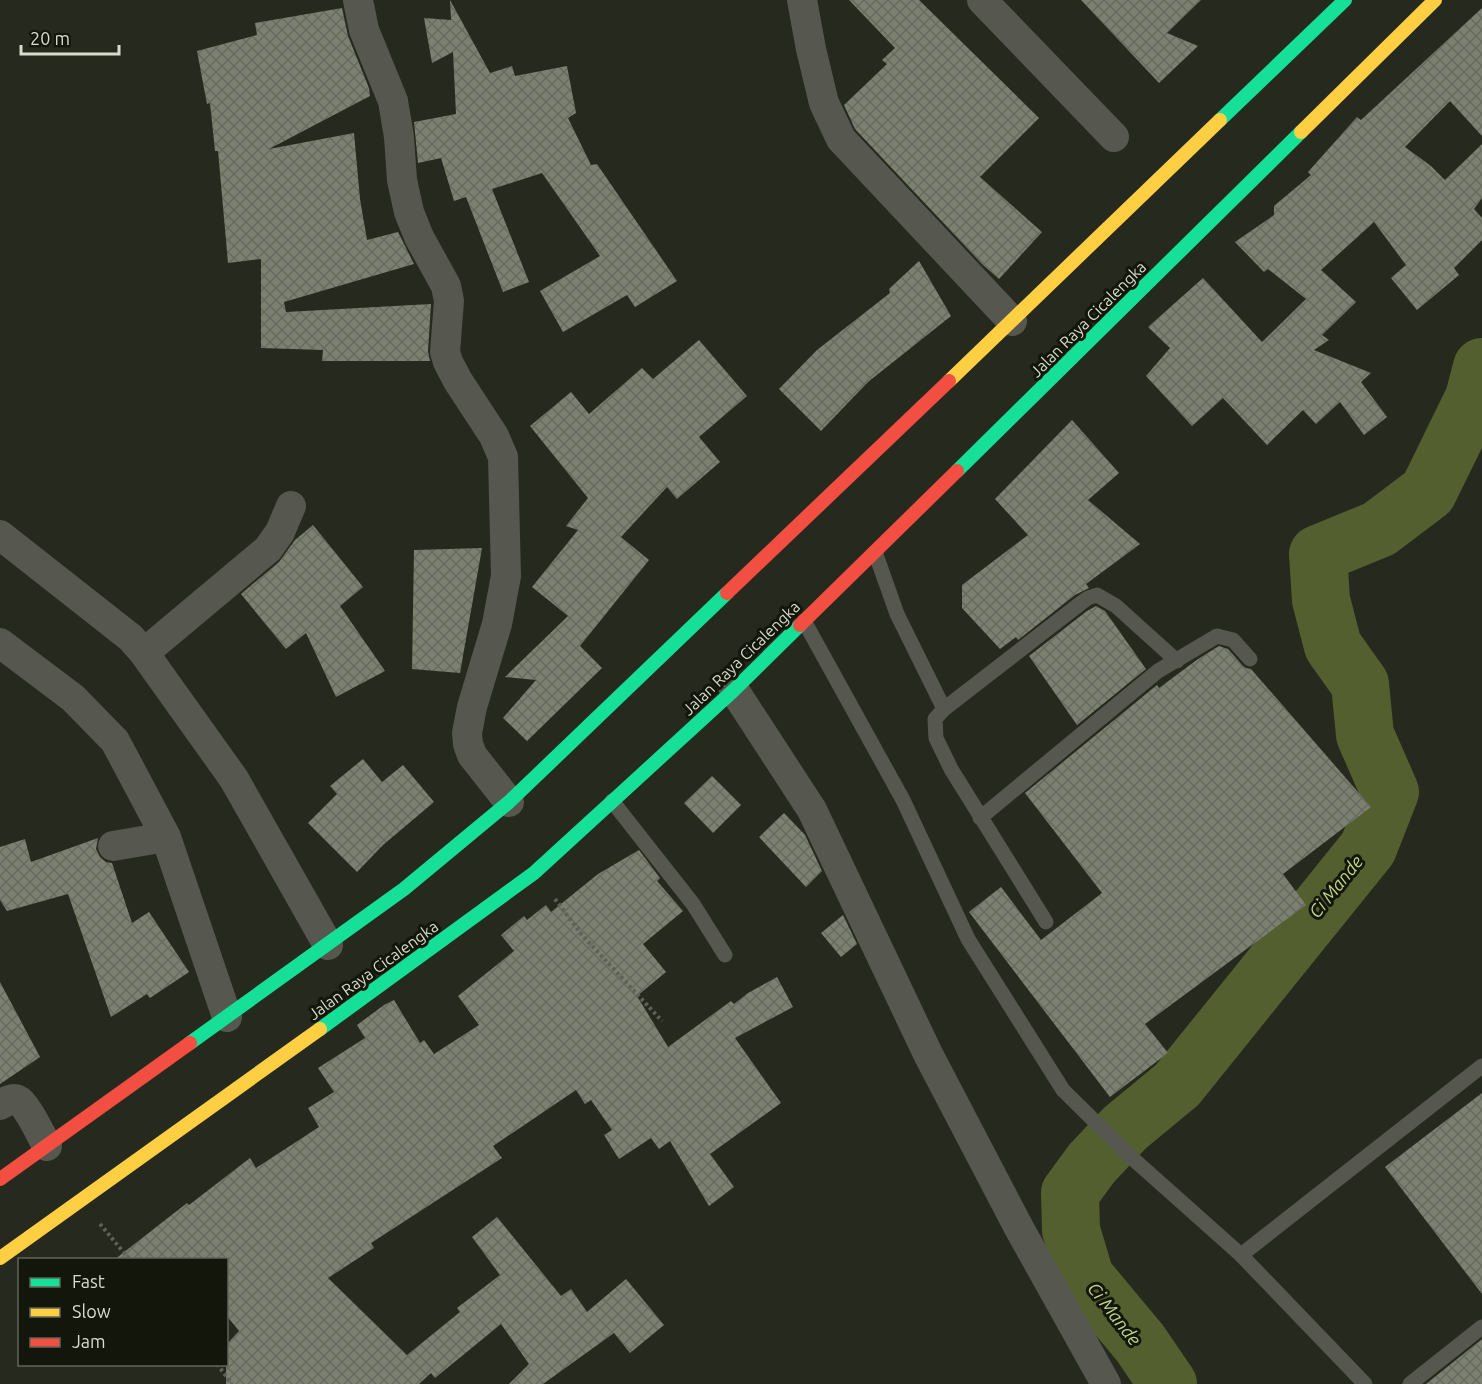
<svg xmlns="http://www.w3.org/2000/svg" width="1482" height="1384" viewBox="0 0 1482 1384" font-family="Ubuntu,sans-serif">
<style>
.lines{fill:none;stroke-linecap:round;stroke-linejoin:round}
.river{stroke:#545f30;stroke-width:58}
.building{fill:url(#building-cross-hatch)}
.path{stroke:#5f6059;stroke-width:4;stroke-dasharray:3 3;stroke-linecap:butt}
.lane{stroke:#565850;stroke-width:15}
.street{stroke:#565850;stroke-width:30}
.fast{stroke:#16e098;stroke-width:14}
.slow{stroke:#ffcf43;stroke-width:14}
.jam{stroke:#f24e42;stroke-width:14}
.labels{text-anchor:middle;stroke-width:6;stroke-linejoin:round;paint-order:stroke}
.street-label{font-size:16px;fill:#d8dccd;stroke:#13160b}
.water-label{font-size:18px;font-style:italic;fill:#c2d587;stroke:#13160b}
</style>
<defs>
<pattern id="building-cross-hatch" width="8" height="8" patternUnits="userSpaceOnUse" patternTransform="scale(1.5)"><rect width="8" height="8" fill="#7c8070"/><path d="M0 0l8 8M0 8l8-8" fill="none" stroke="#676a5e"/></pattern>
</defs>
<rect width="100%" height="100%" fill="#26291d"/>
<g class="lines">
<path class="river" d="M 1168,1384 L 1140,1343 L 1085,1277 L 1071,1230 L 1070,1193 L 1092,1163 L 1125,1128 L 1177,1085 L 1368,848 L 1390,792 L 1365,735 L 1360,684 L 1333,646 L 1321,600 L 1318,554 L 1379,529 L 1428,492 L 1474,398 L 1482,367"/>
</g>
<path class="building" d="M 450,0 L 490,73 L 512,66 L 515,76 L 567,66 L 576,113 L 568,118 L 591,165 L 597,164 L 677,281 L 635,307 L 627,295 L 563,332 L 540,291 L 600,256 L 542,173 L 492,189 L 529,282 L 503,292 L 466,197 L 454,201 L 441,158 L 418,163 L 414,122 L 456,114 L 453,52 L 432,63 L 424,18 L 451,20 Z
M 849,0 L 919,0 L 1039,118 L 980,177 L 1042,232 L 999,279 L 983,265 L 855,129 L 844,105 L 887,64 L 882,60 L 895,48 Z
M 1081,0 L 1201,0 L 1167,33 L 1198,46 L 1159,83 Z
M 342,8 L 348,36 L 369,88 L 370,96 L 269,149 L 354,133 L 360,199 L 367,240 L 398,232 L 414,264 L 284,302 L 286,312 L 431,304 L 428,351 L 430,361 L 322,361 L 323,350 L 261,348 L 261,259 L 228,263 L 218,151 L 215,151 L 210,103 L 207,104 L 197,51 L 257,35 L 255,23 Z
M 1482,8 L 1482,136 L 1450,101 L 1405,147 L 1431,166 L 1445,180 L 1482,144 L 1482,198 L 1474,209 L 1482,218 L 1482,240 L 1454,268 L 1459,275 L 1417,310 L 1391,278 L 1406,265 L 1374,222 L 1321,270 L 1356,302 L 1322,335 L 1329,340 L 1314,350 L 1371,373 L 1361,382 L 1387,417 L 1364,435 L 1340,402 L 1316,424 L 1303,410 L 1267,445 L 1223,398 L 1192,426 L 1146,376 L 1170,348 L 1148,327 L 1203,278 L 1262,342 L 1306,299 L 1268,269 L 1264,272 L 1235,242 L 1274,215 L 1274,206 L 1311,175 L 1308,172 L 1357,117 L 1361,120 Z
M 919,261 L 951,316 L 868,382 L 821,431 L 779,389 L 817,350 L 890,293 L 889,289 Z
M 699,340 L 747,396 L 699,437 L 720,462 L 677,499 L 667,487 L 621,537 L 649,560 L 580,646 L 602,668 L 527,741 L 503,718 L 536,680 L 505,677 L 568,616 L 532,587 L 578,530 L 566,526 L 588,498 L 530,426 L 571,392 L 589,414 L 642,368 L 653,379 Z
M 1072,420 L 1119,473 L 1088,500 L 1140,544 L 1086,584 L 1089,588 L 1075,595 L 1018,640 L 1016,637 L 1000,649 L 962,608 L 962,585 L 1028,535 L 995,499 Z
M 313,525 L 363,587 L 340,606 L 385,671 L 336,697 L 306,633 L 286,649 L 241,594 L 279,562 L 295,540 Z
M 482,548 L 460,673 L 412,669 L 414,550 Z
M 1096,606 L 1105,611 L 1146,669 L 1077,725 L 1029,656 L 1087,611 Z
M 1219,646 L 1228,649 L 1243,666 L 1246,668 L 1251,669 L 1371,807 L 1283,874 L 1306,905 L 1145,1024 L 1168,1053 L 1110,1097 L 969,912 L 1001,887 L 1041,940 L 1102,893 L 1025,793 L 1157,685 L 1159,688 L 1198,659 Z
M 363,759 L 382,782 L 403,765 L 434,802 L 383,845 L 357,872 L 308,823 L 337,794 L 330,786 Z
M 712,776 L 741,805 L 713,833 L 684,803 Z
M 784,813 L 805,835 L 822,871 L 806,887 L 759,837 Z
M 98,838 L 96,849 L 100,857 L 106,862 L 112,863 L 132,923 L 149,912 L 189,972 L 150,998 L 147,994 L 111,1017 L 68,894 L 7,911 L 0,900 L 0,847 L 25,839 L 31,862 Z
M 639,850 L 660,878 L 657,881 L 683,911 L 643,944 L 666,972 L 637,996 L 668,1047 L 731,1001 L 734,1004 L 748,993 L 777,977 L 793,1007 L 735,1038 L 781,1103 L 710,1154 L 734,1187 L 709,1206 L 670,1141 L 659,1149 L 651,1138 L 619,1159 L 604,1135 L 612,1130 L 591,1100 L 585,1104 L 576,1090 L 493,1146 L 502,1158 L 371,1243 L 374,1248 L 328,1278 L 407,1355 L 460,1312 L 457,1308 L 500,1275 L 472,1237 L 497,1217 L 561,1296 L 571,1289 L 587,1312 L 626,1279 L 664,1325 L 630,1353 L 614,1333 L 543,1384 L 509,1384 L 529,1364 L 501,1324 L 435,1378 L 431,1373 L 419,1384 L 226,1384 L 226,1345 L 239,1331 L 226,1315 L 226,1260 L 114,1260 L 187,1203 L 189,1205 L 250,1158 L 256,1168 L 319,1127 L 308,1108 L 334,1092 L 318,1068 L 365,1038 L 357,1025 L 384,1005 L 394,1000 L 420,1043 L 424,1040 L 434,1054 L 479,1025 L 458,996 L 514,951 L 501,935 L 524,916 L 527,920 L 546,905 L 551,912 L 598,874 Z
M 843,915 L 857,944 L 841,957 L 821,933 Z
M 0,982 L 40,1057 L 0,1084 Z
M 1482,1093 L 1482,1294 L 1385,1167 Z
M 1482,1339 L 1482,1384 L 1426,1384 Z"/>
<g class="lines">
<path class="path" d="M 555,899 L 582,935 L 662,1021
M 100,1224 L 130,1260
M 217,1364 L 232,1384"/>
<path class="lane" d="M 875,552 L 897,614 L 944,709 L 1081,603 L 1088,598 L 1097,595 L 1116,606 L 1177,661
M 804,621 L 903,800 L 968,939 L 1063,1090 L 1131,1157 L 1241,1255 L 1365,1384
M 944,709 L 935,719 L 936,738 L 951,769 L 1046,922
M 612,801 L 693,904 L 725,955
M 980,818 L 1158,671 L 1217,636 L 1233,640 L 1250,659
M 1241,1255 L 1482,1066
M 1410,1384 L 1482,1327"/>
<path class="street" d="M 358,0 L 364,30 L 393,101 L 399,137 L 402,180 L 409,212 L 419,237 L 446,286 L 449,301 L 445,352 L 448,362 L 458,381 L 494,436 L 503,457 L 506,576 L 497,624 L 472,707 L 467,733 L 468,744 L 472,755 L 509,802
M 802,0 L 811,49 L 824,103 L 841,139 L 1012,321
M 982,0 L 1114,137
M 0,535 L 131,638 L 144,653 L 234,779 L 328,945
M 0,643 L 73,698 L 115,741 L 166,837 L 227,1017
M 144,653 L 268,549 L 280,532 L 291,506
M 734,690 L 812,810 L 928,1054 L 1019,1228 L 1106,1384
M 113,846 L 166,837
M 0,1105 C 5,1102 13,1097 18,1100 C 26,1103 42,1137 47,1146"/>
<path class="fast" d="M 1220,120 L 1345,0
M 957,471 L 1301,132
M 320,1029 L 534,873 L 734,690 L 800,625
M 190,1043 L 404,889 L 509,802 L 727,593"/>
<path class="slow" d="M 1301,132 L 1435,0
M 949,381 L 1220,120
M 0,1258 L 320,1029"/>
<path class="jam" d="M 727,593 L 949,381
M 800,625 L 957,471
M 0,1179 L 190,1043"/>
</g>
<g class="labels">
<g class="street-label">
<text transform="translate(1088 319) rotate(-45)" y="6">Jalan Raya Cicalengka</text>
<text transform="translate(741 658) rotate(-44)" y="6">Jalan Raya Cicalengka</text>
<text transform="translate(373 970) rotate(-36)" y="6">Jalan Raya Cicalengka</text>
</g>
<g class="water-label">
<text transform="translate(1336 887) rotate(-51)" y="6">Ci Mande</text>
<text transform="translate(1114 1314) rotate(52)" y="6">Ci Mande</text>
</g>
</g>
<rect x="18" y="1258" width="210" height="108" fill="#13160b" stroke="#626559" stroke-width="1.5"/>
<rect x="30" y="1278" width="30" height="9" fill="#16e098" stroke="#626559" stroke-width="1.5"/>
<text x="72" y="1288" font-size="18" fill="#d8dccd">Fast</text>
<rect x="30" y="1308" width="30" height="9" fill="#ffcf43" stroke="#626559" stroke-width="1.5"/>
<text x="72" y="1318" font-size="18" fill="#d8dccd">Slow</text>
<rect x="30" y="1338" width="30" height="9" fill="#f24e42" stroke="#626559" stroke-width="1.5"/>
<text x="72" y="1348" font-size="18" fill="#d8dccd">Jam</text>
<path d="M21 45v9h98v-9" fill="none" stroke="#d8dccd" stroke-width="3"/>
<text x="30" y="45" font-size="18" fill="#d8dccd" stroke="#13160b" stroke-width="4.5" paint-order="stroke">20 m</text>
</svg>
